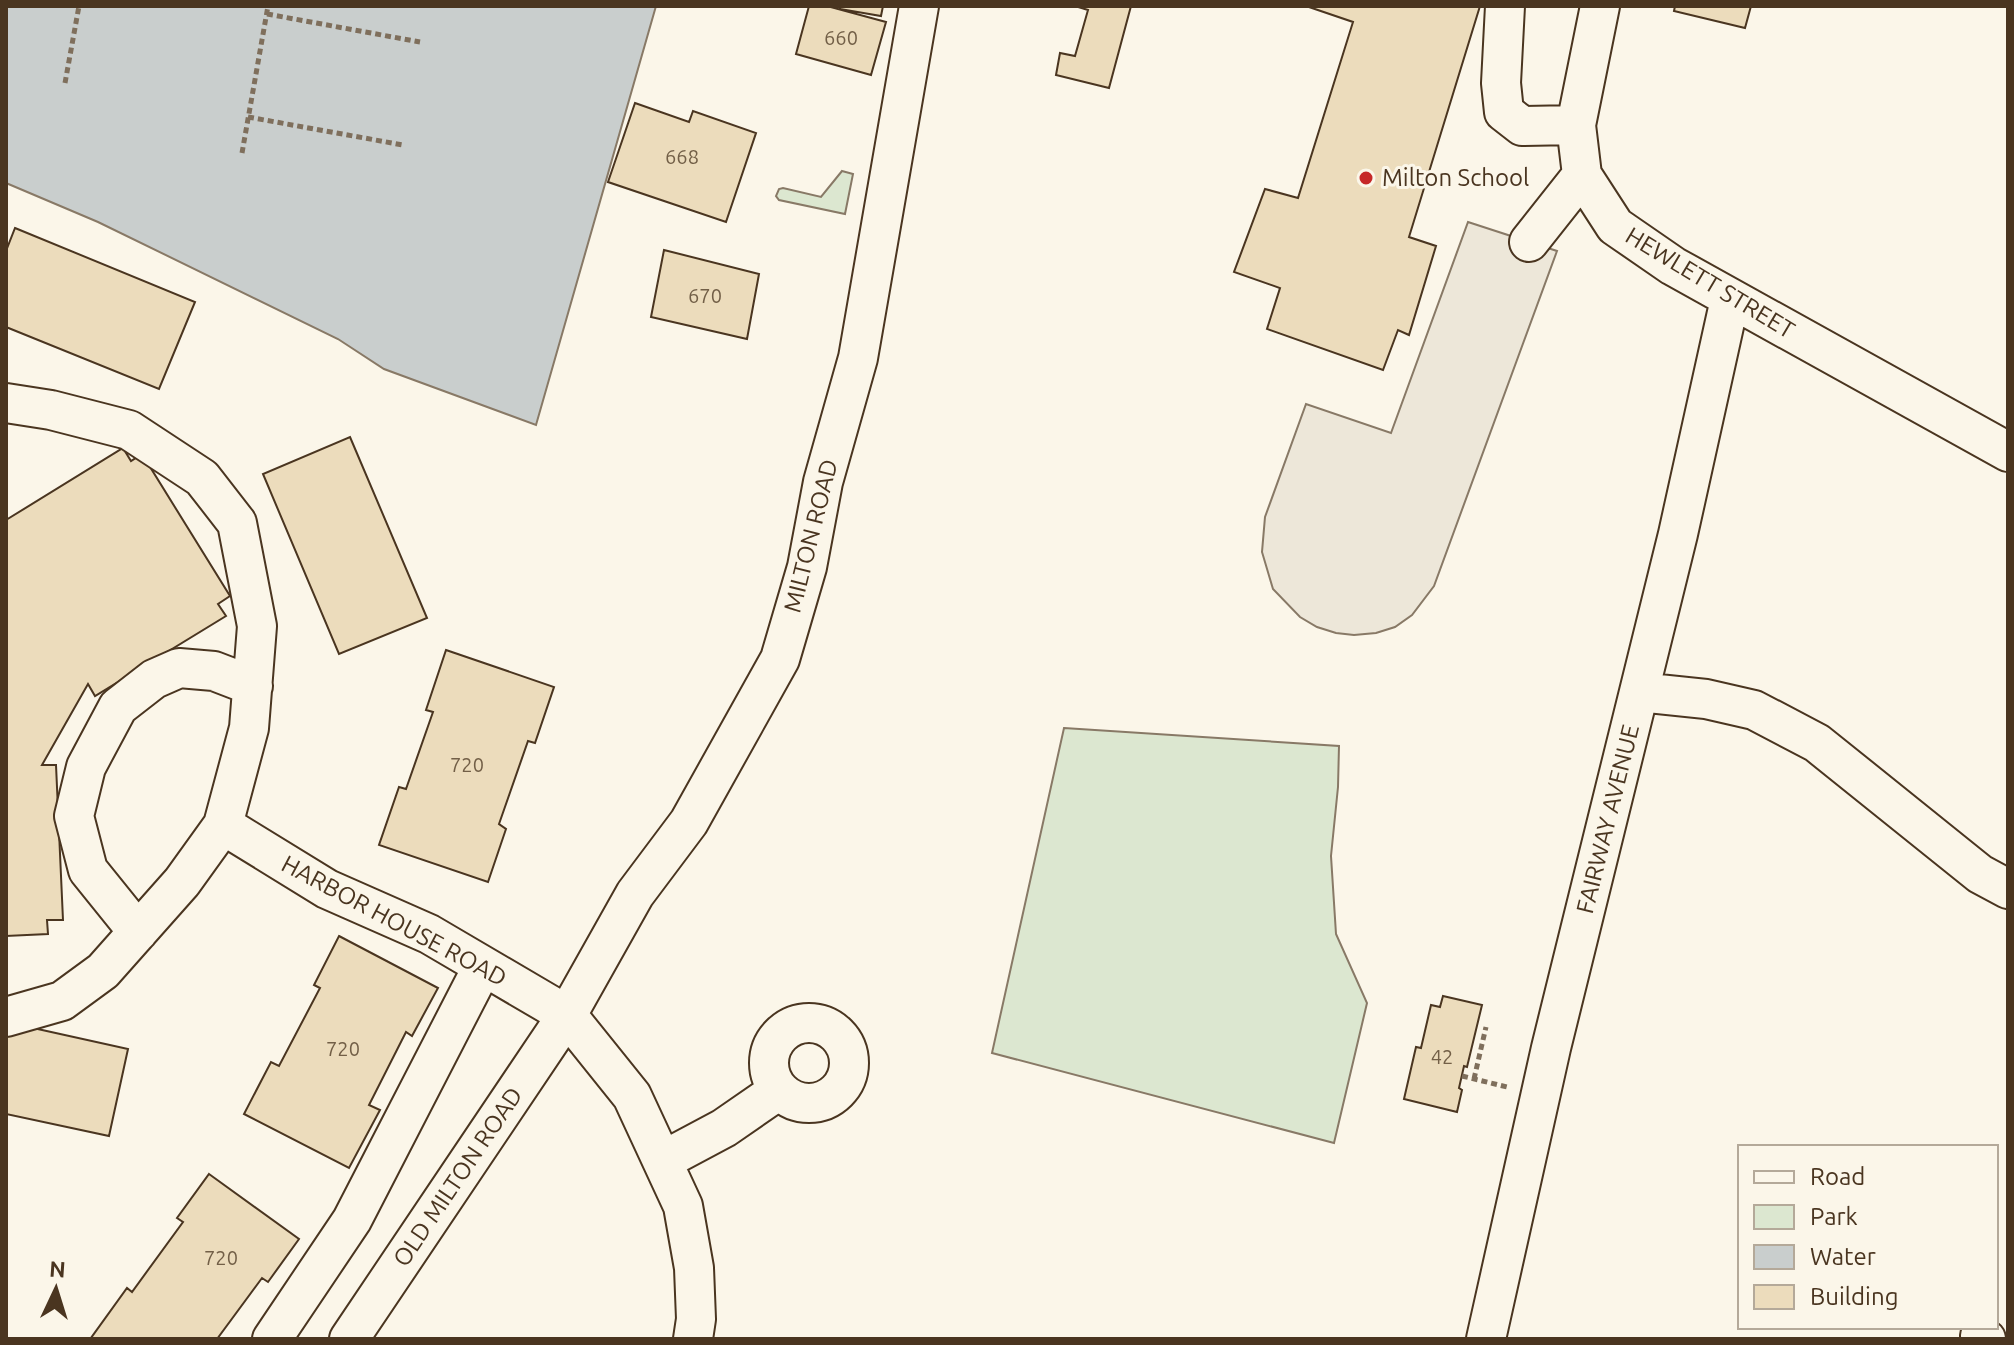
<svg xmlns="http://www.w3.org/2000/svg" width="2014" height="1345" viewBox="0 0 2014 1345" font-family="Ubuntu,sans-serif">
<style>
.green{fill:#dce7d0;stroke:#887966;stroke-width:2}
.parking{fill:#ede7d9;stroke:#887966;stroke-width:2}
.water{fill:#c9cecd;stroke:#887966;stroke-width:2}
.building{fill:#ecdcbc;stroke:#4a3520;stroke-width:2}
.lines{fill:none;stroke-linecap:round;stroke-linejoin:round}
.minor-casing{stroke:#4a3520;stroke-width:42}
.path{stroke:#7f6f5c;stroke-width:5;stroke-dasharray:6 4;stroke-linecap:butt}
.minor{stroke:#fbf6e9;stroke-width:38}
.poi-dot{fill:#c62828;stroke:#fbf6e9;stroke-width:3}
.labels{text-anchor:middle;stroke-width:6;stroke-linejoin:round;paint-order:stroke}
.number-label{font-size:20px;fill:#725f47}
.poi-label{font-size:24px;fill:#4a3520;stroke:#fbf6e9;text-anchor:start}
.street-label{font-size:24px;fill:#4a3520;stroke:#fbf6e9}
</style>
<rect width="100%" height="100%" fill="#fbf6e9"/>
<path class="green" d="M 842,171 L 853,174 L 845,214 L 779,200 L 776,196 L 779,189 L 783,188 L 821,197 Z
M 1064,728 L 1339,746 L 1338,787 L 1331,856 L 1336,934 L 1367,1003 L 1334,1143 L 992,1053 Z"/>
<path class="parking" d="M 1468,222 L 1557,251 L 1434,586 L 1412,615 L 1395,627 L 1376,633 L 1354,635 L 1336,633 L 1317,627 L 1300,617 L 1273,589 L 1262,552 L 1265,517 L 1306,404 L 1391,433 Z"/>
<path class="water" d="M 6,6 L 656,6 L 536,425 L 384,369 L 338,339 L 98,222 L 6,183 Z"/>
<path class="building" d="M 809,6 L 827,6 L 886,22 L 871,75 L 796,54 Z
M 840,6 L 883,6 L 881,16 L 840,9 Z
M 1075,6 L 1131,6 L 1109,88 L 1056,75 L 1060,53 L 1075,56 L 1088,10 Z
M 1306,6 L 1480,6 L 1409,237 L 1436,246 L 1409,335 L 1398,330 L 1383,370 L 1267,329 L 1280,288 L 1234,272 L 1265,189 L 1298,198 L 1353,22 Z
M 1675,6 L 1751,6 L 1745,28 L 1674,11 Z
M 635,103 L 689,122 L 693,111 L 756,133 L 726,222 L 608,182 Z
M 15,228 L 195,302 L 159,389 L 6,327 L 6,251 Z
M 664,250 L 759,274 L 747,339 L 651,317 Z
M 350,437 L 427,618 L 339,654 L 263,474 Z
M 123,448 L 131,461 L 142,454 L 230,596 L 218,604 L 226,616 L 95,696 L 88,684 L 42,765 L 56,765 L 63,920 L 47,920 L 48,934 L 6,936 L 6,520 Z
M 446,650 L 554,687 L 535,743 L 528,741 L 499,824 L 506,829 L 488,882 L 379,845 L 399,787 L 406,789 L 433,712 L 426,710 Z
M 339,936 L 438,988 L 412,1036 L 406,1032 L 369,1105 L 380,1110 L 349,1168 L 244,1114 L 271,1062 L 279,1066 L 320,988 L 314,985 Z
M 1443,996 L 1482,1005 L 1467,1067 L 1464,1066 L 1459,1088 L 1462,1090 L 1457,1112 L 1404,1099 L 1416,1047 L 1421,1048 L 1431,1005 L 1440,1007 Z
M 6,1022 L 128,1049 L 109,1136 L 6,1114 Z
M 209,1174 L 299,1239 L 268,1282 L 262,1278 L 217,1339 L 93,1339 L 91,1338 L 127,1288 L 132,1292 L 183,1222 L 177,1218 Z"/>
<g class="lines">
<defs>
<path id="minor" d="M 1505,6 L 1501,83 L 1504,112 L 1522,126 L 1576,125
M 1600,6 L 1576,125 L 1582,175 L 1615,226 L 1673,266 L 2008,452
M 1529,242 L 1582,175
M 6,403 L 51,410 L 129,430 L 202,478 L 237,523 L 257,626 L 249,728 L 223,825 L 182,882 L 103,971 L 62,1001 L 6,1017
M 1639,692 L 1706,699 L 1754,710 L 1817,743 L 1980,874 L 2008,889
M 223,825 L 327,889 L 429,934 L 567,1015 L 632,1096 L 683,1206 L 694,1268 L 696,1319 L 693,1339
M 138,932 L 88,870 L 74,816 L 86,767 L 118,707 L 154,679 L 179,668 L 214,671 L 253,686
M769 1063a40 40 0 1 1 80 0a40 40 0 1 1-80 0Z
M 664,1160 L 724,1128 L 779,1090
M 1980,1336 L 1986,1339
M 272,1339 L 352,1220 L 483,966
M 349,1339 L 567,1015 L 635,894 L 689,822 L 780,659 L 807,567 L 823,482 L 858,358 L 919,6
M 1486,1339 L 1551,1048 L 1678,534 L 1730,299"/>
</defs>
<use href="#minor" class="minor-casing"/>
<path class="path" d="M 267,14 L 420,42
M 65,83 L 79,6
M 248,117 L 403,145
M 242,153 L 268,6
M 1462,1076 L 1507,1087
M 1474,1079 L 1486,1027"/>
<use href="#minor" class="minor"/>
</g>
<circle class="poi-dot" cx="1366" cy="178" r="8"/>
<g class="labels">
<g class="number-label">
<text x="841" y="45">660</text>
<text x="682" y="164">668</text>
<text x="705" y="303">670</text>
<text x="467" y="772">720</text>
<text x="343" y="1056">720</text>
<text x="1442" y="1064">42</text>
<text x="221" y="1265">720</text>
</g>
<g class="poi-label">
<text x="1382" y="186">Milton School</text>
</g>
<g class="street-label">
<text transform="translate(1710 283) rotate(31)" y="8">HEWLETT STREET</text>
<text transform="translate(811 536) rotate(-76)" y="8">MILTON ROAD</text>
<text transform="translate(1608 819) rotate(-76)" y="8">FAIRWAY AVENUE</text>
<text transform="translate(394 921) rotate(28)" y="8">HARBOR HOUSE ROAD</text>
<text transform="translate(458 1177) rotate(-56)" y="8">OLD MILTON ROAD</text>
</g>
</g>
<rect width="2014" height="1345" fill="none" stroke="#4a3520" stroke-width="16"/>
<rect x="1738" y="1145" width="260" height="184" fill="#fbf6e9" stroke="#b4a999" stroke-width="2"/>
<rect x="1754" y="1171" width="40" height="12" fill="#fbf6e9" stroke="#b4a999" stroke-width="2"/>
<text x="1810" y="1185" font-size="24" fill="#4a3520">Road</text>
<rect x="1754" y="1205" width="40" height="24" fill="#dce7d0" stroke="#b4a999" stroke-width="2"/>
<text x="1810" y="1225" font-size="24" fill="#4a3520">Park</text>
<rect x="1754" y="1245" width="40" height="24" fill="#c9cecd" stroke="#b4a999" stroke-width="2"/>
<text x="1810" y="1265" font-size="24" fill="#4a3520">Water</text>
<rect x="1754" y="1285" width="40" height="24" fill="#ecdcbc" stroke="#b4a999" stroke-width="2"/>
<text x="1810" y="1305" font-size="24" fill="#4a3520">Building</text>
<g transform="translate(56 1289) rotate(4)" stroke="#fbf6e9" stroke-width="6" paint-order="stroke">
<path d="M0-6L14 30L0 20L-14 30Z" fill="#4a3520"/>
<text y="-12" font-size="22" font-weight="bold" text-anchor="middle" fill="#4a3520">N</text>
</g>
</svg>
